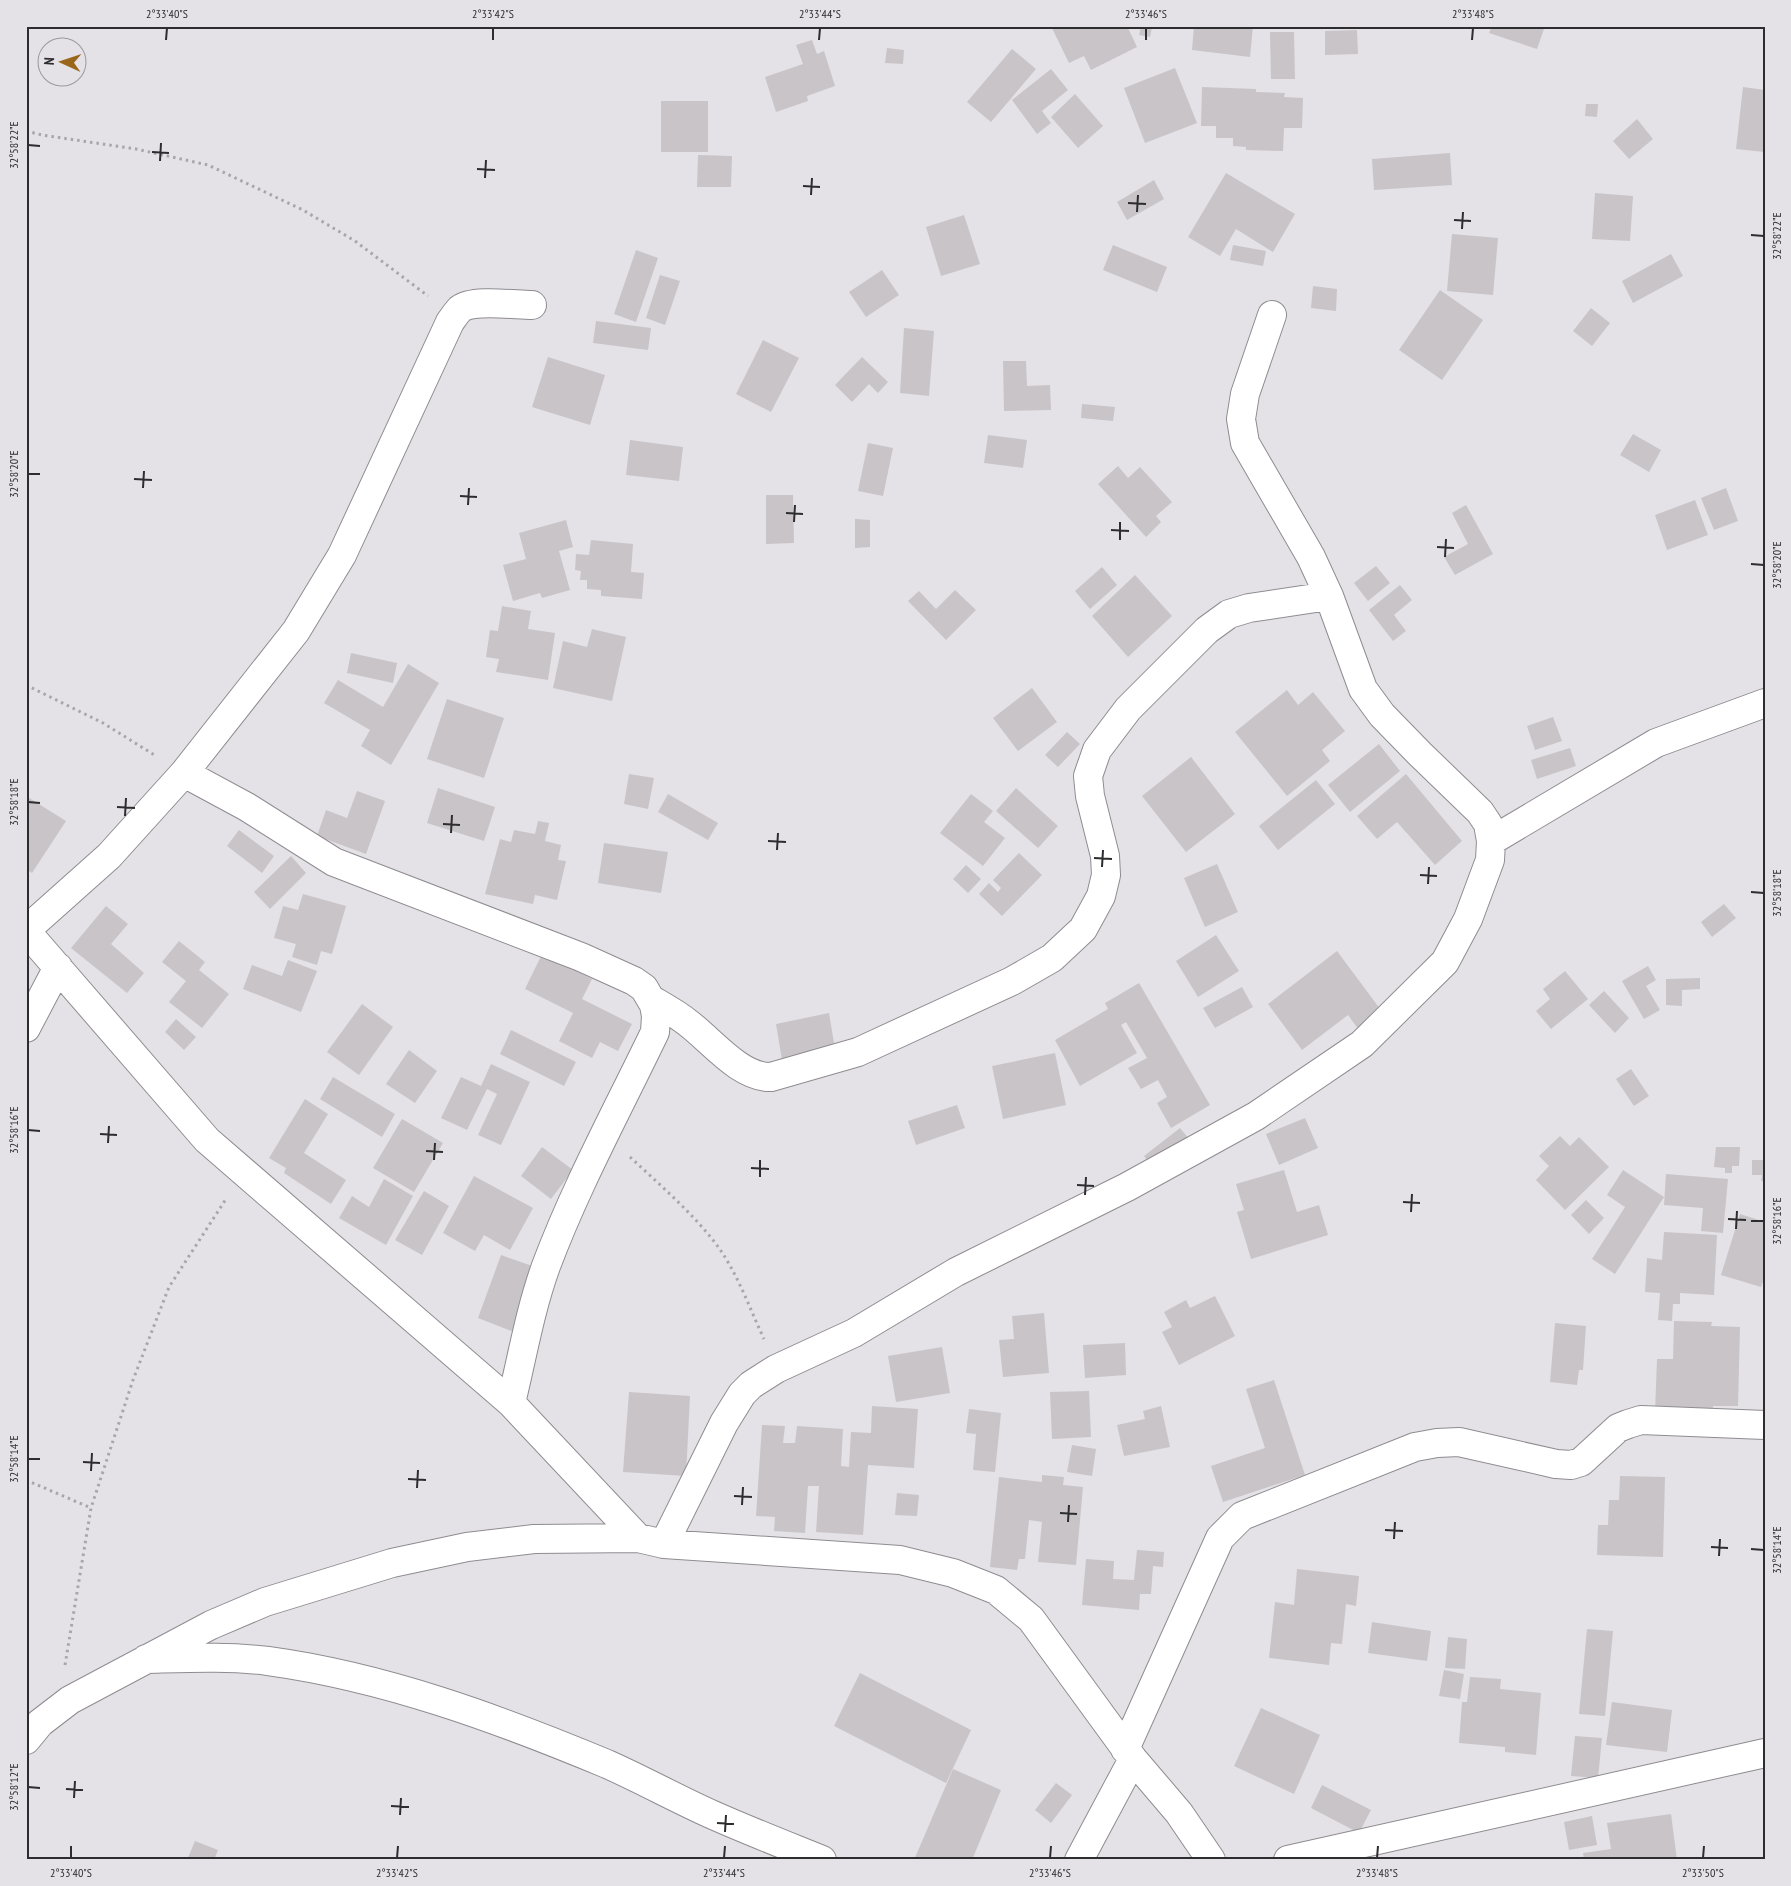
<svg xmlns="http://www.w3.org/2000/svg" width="1791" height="1886" viewBox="0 0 1791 1886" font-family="'PT Sans Narrow',sans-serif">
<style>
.building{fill:#c9c4c8}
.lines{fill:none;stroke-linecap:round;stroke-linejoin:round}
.minor-casing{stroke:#8f8c91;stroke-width:30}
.path{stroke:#a7a6aa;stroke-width:3;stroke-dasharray:2.5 4;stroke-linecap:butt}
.minor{stroke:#fff;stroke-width:28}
.ticks{fill:none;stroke:#2d2c2e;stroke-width:2}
.neatline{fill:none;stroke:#2d2c2e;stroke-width:2}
.ticks-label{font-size:12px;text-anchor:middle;fill:#2d2c2e}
</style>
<rect width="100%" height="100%" fill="#e4e2e7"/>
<path class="building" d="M 1051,26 L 1132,26 L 1128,28 L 1137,47 L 1091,70 L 1084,56 L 1069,63 Z
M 1141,26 L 1152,27 L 1150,37 L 1139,35 Z
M 1194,26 L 1253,26 L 1250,57 L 1192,50 Z
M 1492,26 L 1545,26 L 1537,49 L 1489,33 Z
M 1357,30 L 1358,54 L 1325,55 L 1325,31 Z
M 1270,32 L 1294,32 L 1295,79 L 1271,79 Z
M 812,40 L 817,54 L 824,51 L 835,86 L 807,96 L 808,101 L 776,112 L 765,77 L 803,64 L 796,45 Z
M 887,48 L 904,50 L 903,64 L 885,63 Z
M 1012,49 L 1036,69 L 991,122 L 967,102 Z
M 1175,68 L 1197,123 L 1145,143 L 1124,88 Z
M 1051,69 L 1068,90 L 1042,111 L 1051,123 L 1037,134 L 1012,100 Z
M 1202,87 L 1256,89 L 1256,92 L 1285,93 L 1284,97 L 1303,98 L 1302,128 L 1284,128 L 1283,151 L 1246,150 L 1246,147 L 1233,146 L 1233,138 L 1216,138 L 1216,126 L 1201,126 Z
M 1743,87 L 1765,90 L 1765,152 L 1736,149 Z
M 1075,94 L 1103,126 L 1078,148 L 1051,117 Z
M 661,101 L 708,101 L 708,152 L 661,152 Z
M 1586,104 L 1598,104 L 1597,117 L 1585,116 Z
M 1637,119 L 1653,139 L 1629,159 L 1613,141 Z
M 1450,153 L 1452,185 L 1374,190 L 1372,159 Z
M 698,155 L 732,156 L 731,187 L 697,187 Z
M 1226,173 L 1295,214 L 1273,252 L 1236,229 L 1220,256 L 1188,237 Z
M 1154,180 L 1164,199 L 1127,220 L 1117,202 Z
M 1595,193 L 1633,196 L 1630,241 L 1592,239 Z
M 964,215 L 980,264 L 941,276 L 926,227 Z
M 1452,234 L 1498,238 L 1493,295 L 1447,291 Z
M 1113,245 L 1167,267 L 1157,292 L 1103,270 Z
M 1233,245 L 1266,251 L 1263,266 L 1230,260 Z
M 636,250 L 658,258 L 636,322 L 614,314 Z
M 1671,254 L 1683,276 L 1633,303 L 1622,281 Z
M 882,270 L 899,295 L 866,317 L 849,292 Z
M 660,275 L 680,281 L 665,325 L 646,318 Z
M 1313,286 L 1337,289 L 1336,311 L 1311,308 Z
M 1440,290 L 1483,320 L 1442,380 L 1399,350 Z
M 1591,308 L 1610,323 L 1592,346 L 1573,331 Z
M 596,321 L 651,328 L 648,350 L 593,343 Z
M 904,328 L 934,331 L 929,396 L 900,393 Z
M 763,340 L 799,358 L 771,412 L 736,394 Z
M 548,357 L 605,375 L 590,425 L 532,407 Z
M 862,357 L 888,382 L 878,393 L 869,384 L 852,402 L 835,385 Z
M 1003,361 L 1026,361 L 1027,386 L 1050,385 L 1051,410 L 1004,411 Z
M 1082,404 L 1115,407 L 1113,421 L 1081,418 Z
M 1633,434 L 1661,450 L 1649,472 L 1620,455 Z
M 988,435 L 1027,440 L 1023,468 L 984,463 Z
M 630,440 L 683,447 L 679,481 L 626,475 Z
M 868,443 L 893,448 L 883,496 L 858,491 Z
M 1118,466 L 1128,478 L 1140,467 L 1172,502 L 1156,516 L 1161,522 L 1146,537 L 1098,484 Z
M 1726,488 L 1738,521 L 1714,530 L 1701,498 Z
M 766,495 L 793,495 L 794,543 L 766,544 Z
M 1695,500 L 1708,535 L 1667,550 L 1655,515 Z
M 1466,505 L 1493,554 L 1455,575 L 1444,557 L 1468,544 L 1452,513 Z
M 855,519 L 870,520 L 870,547 L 855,548 Z
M 566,520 L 573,547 L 559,551 L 570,590 L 542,598 L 540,593 L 513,601 L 503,565 L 526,559 L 519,533 Z
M 591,540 L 633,544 L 631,572 L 644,573 L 642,599 L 601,596 L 601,590 L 587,589 L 587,580 L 580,580 L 581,571 L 575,570 L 576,554 L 589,555 Z
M 1376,566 L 1390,583 L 1368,601 L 1354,583 Z
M 1102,567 L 1117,585 L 1090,609 L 1075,591 Z
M 1135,575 L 1172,616 L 1128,657 L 1092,616 Z
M 1400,585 L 1412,600 L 1394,615 L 1406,631 L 1393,641 L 1369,610 Z
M 955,590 L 976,610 L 946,640 L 908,601 L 919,591 L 936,609 Z
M 502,606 L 531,611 L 528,629 L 555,633 L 548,680 L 496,672 L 499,659 L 486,657 L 490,630 L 498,631 Z
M 592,629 L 626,637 L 612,701 L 553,688 L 563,641 L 587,647 Z
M 351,653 L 397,663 L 393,683 L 347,673 Z
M 408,664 L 439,683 L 391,765 L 361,746 L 370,730 L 324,703 L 338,680 L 383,707 Z
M 1032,688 L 1057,722 L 1018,751 L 993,718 Z
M 1287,690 L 1298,705 L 1313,692 L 1345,731 L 1322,750 L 1330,761 L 1287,796 L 1235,732 Z
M 447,699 L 504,718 L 484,778 L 427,759 Z
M 1553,717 L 1562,741 L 1535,750 L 1527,726 Z
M 1067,732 L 1080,744 L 1058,767 L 1045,755 Z
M 1379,744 L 1400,771 L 1350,812 L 1328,785 Z
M 1570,748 L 1576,766 L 1537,779 L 1531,760 Z
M 1191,757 L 1235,814 L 1186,852 L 1142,796 Z
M 629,774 L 654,778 L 648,809 L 624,804 Z
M 1406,774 L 1462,841 L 1435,865 L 1397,822 L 1377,839 L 1357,816 Z
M 1316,780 L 1335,804 L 1278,850 L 1259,826 Z
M 438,788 L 495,807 L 484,841 L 427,823 Z
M 1016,788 L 1058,826 L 1038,848 L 996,811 Z
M 357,791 L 385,801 L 366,854 L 317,836 L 326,810 L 347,818 Z
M 668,794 L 718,823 L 708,840 L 658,812 Z
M 971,794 L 993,811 L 984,822 L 1005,838 L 983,866 L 940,833 Z
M 26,796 L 66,821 L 32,873 L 26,869 Z
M 538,821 L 549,823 L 545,841 L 561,845 L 558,860 L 566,861 L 557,900 L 535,895 L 533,904 L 485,894 L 500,839 L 511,842 L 514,830 L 535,834 Z
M 239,830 L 274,856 L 262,873 L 227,846 Z
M 604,843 L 668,852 L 661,893 L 598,883 Z
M 1019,853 L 1042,875 L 1002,916 L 979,894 L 989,883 L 998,892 L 1001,888 L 993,880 Z
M 291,856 L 306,873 L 270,909 L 254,892 Z
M 1217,864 L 1238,912 L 1205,927 L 1184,878 Z
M 966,865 L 981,879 L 968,893 L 953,879 Z
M 303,894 L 346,906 L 332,954 L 321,951 L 317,965 L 292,957 L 296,944 L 274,938 L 283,906 L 298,910 Z
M 1724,904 L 1736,918 L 1712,937 L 1701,922 Z
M 106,906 L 128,924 L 111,944 L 144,973 L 127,993 L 71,948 Z
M 1216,935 L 1239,971 L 1198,997 L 1176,961 Z
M 179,941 L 205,962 L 199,970 L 229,994 L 202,1028 L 169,1002 L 186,981 L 162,962 Z
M 1337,951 L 1386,1017 L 1362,1034 L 1348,1015 L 1302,1050 L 1268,1004 Z
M 542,954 L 592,979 L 582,999 L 632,1024 L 618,1051 L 600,1042 L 592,1058 L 559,1041 L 573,1013 L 525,989 Z
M 288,960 L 317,971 L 301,1012 L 243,989 L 252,965 L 282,976 Z
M 1648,966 L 1656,980 L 1646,986 L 1660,1010 L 1644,1019 L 1622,981 Z
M 1565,971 L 1588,999 L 1551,1029 L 1536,1011 L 1550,999 L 1543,989 Z
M 1700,978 L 1700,989 L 1682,990 L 1682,1006 L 1666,1005 L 1666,979 Z
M 1139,983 L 1210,1105 L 1171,1128 L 1157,1103 L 1167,1097 L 1158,1080 L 1141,1089 L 1128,1068 L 1147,1058 L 1126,1022 L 1121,1025 L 1137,1053 L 1080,1086 L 1055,1040 L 1108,1009 L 1105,1003 Z
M 1242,987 L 1253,1007 L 1215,1028 L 1203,1008 Z
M 1604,991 L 1629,1018 L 1615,1033 L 1589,1005 Z
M 362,1004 L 393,1027 L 359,1075 L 327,1052 Z
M 829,1013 L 836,1055 L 783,1066 L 776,1024 Z
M 176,1019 L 196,1037 L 184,1050 L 165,1032 Z
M 511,1030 L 576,1062 L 564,1086 L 500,1054 Z
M 409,1050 L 437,1071 L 415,1103 L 386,1084 Z
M 1055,1053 L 1066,1105 L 1003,1119 L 992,1066 Z
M 491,1064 L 530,1082 L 501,1145 L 478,1135 L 497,1094 L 487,1089 L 467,1130 L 441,1118 L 461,1077 L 481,1086 Z
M 1631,1069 L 1649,1096 L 1634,1106 L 1616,1079 Z
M 333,1077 L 395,1114 L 382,1137 L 320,1099 Z
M 305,1099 L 328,1114 L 304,1153 L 346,1180 L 331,1204 L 284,1173 L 286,1168 L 269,1158 Z
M 957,1105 L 965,1128 L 916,1145 L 908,1121 Z
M 1305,1118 L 1318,1148 L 1279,1165 L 1266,1134 Z
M 402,1119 L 443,1143 L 414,1192 L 373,1168 Z
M 1180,1128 L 1189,1139 L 1153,1168 L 1144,1156 Z
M 1560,1136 L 1570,1146 L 1579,1137 L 1609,1167 L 1565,1210 L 1536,1180 L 1549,1166 L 1539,1156 Z
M 542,1147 L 573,1170 L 551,1199 L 521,1176 Z
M 1716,1147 L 1740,1147 L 1739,1166 L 1732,1166 L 1732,1173 L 1725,1173 L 1725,1168 L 1714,1167 Z
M 1752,1160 L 1764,1160 L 1765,1181 L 1761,1181 L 1762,1175 L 1752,1175 Z
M 1284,1170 L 1297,1212 L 1319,1205 L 1328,1235 L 1251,1259 L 1237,1212 L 1244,1210 L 1236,1184 Z
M 1623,1170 L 1664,1197 L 1615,1274 L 1592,1259 L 1625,1207 L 1607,1195 Z
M 1666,1174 L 1728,1179 L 1723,1233 L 1701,1231 L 1703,1208 L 1664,1205 Z
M 474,1176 L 533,1208 L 510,1250 L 484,1235 L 475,1251 L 443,1233 Z
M 384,1179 L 413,1196 L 386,1245 L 339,1218 L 352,1196 L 369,1207 Z
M 424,1191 L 449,1206 L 422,1255 L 395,1240 Z
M 1586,1200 L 1604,1218 L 1589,1234 L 1571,1215 Z
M 1740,1214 L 1765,1222 L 1765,1276 L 1761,1287 L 1721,1275 Z
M 1664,1232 L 1717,1235 L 1714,1295 L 1680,1293 L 1680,1304 L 1673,1304 L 1672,1321 L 1658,1320 L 1660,1293 L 1645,1292 L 1647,1258 L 1662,1260 Z
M 501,1255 L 538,1268 L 514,1332 L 478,1318 Z
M 1215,1296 L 1235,1336 L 1179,1365 L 1162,1332 L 1172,1327 L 1164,1312 L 1186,1300 L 1190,1308 Z
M 1044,1313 L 1049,1373 L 1003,1377 L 999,1340 L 1014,1339 L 1012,1316 Z
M 1674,1321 L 1712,1322 L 1711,1326 L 1740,1327 L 1738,1406 L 1713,1406 L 1713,1415 L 1655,1413 L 1657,1359 L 1673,1359 Z
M 1555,1323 L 1586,1326 L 1583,1370 L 1579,1370 L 1577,1385 L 1550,1382 Z
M 1125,1343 L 1126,1375 L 1085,1378 L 1083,1345 Z
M 942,1347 L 950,1393 L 896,1402 L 888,1356 Z
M 1274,1380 L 1305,1475 L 1223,1502 L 1211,1466 L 1265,1448 L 1246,1389 Z
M 1089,1391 L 1091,1437 L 1052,1439 L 1050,1392 Z
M 629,1392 L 690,1396 L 686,1476 L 623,1472 Z
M 872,1406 L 918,1409 L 914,1468 L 868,1465 L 863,1535 L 816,1532 L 819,1486 L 808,1486 L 805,1533 L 774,1531 L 775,1517 L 756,1516 L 762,1425 L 785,1426 L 783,1443 L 795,1443 L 797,1426 L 843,1429 L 841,1466 L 849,1467 L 851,1432 L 871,1433 Z
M 1161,1406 L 1170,1447 L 1124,1456 L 1117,1425 L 1145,1419 L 1143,1411 Z
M 969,1409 L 1001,1413 L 995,1472 L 973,1470 L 976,1434 L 966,1433 Z
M 1072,1445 L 1096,1449 L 1092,1476 L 1067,1472 Z
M 1042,1475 L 1064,1477 L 1063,1485 L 1083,1487 L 1076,1565 L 1038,1562 L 1042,1522 L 1029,1520 L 1025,1559 L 1019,1559 L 1017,1570 L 990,1567 L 999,1477 L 1042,1482 Z
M 1620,1476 L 1665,1477 L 1663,1557 L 1597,1555 L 1598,1525 L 1608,1525 L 1609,1500 L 1619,1500 Z
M 897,1493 L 919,1495 L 917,1516 L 895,1515 Z
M 1137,1550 L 1164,1552 L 1163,1567 L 1153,1566 L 1151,1594 L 1140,1594 L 1139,1610 L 1082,1605 L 1086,1559 L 1114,1561 L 1113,1579 L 1134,1580 Z
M 1297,1569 L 1359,1576 L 1356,1606 L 1346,1604 L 1342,1644 L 1331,1643 L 1329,1665 L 1269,1658 L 1275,1602 L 1294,1605 Z
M 1372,1622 L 1431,1631 L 1427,1661 L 1368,1653 Z
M 1587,1629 L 1613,1631 L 1605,1716 L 1579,1714 Z
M 1448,1637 L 1467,1639 L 1465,1669 L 1445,1668 Z
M 1444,1670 L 1464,1674 L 1460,1699 L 1439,1696 Z
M 860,1673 L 971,1730 L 946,1783 L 834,1726 Z
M 1470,1677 L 1501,1679 L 1500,1689 L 1541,1693 L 1536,1755 L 1505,1752 L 1505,1747 L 1459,1743 L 1462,1702 L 1467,1702 Z
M 1612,1702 L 1672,1710 L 1667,1752 L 1606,1745 Z
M 1261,1708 L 1320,1735 L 1294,1794 L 1234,1766 Z
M 1575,1736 L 1602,1738 L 1598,1778 L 1571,1776 Z
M 953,1769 L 1001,1790 L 972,1860 L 914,1860 Z
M 1056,1783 L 1072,1795 L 1051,1823 L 1035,1810 Z
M 1322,1785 L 1371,1810 L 1359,1833 L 1311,1808 Z
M 1671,1814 L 1677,1860 L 1584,1860 L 1583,1853 L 1611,1849 L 1607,1823 Z
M 1592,1816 L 1597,1845 L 1569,1850 L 1564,1822 Z
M 195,1841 L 218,1850 L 214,1860 L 187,1860 Z"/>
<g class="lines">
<defs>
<path id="minor" d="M 184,773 L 247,807 L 334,862 L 581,957 L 634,981 L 644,988 L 654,1005 L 656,1016 L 655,1032 C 618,1109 576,1186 546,1266 C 530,1310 522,1358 511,1403
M 1491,841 L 1656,743 L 1765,703
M 26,930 L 109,856 L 184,773 L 296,631 L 342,555 L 450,322 C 453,318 456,313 460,309 C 473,299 515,305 532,305
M 26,931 L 207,1140 L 511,1403 L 638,1538 L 664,1544 L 900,1560 L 953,1573 L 996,1590 L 1031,1619 L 1133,1759 L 1179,1813 L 1211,1860
M 652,1000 C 664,1007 677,1014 688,1023 C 711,1040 740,1078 771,1077 L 858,1052 L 1012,981 L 1052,958 L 1083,929 L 1101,896 L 1106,875 L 1105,856 L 1090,796 L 1088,776 L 1097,750 L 1128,709 L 1207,630 L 1229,614 L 1249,608 L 1329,596
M 26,1028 L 58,967
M 664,1544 L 724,1423 L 742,1394 L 751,1385 L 776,1369 L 854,1333 L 956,1272 L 1127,1187 L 1256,1116 L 1362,1044 L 1445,962 L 1468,919 L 1490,860 L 1491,841 L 1488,824 L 1480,812 L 1420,754 L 1382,715 L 1363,689 L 1329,596 L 1311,557 L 1245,443 L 1241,419 L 1245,394 L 1272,315
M 146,1659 C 187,1658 228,1656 268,1661 C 385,1677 499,1719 607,1764 C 643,1780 677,1799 713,1815 C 749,1831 785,1845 822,1860
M 26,1740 L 40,1723 L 70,1700 L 211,1625 L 265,1602 L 392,1563 L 467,1547 L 534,1539 L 638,1538
M 1125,1749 L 1220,1538 L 1242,1516 L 1415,1447 L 1437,1443 L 1459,1442 L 1556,1464 L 1571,1465 L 1581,1462 L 1618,1428 L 1628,1424 L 1641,1420 L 1765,1425
M 1079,1860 L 1133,1759
M 1288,1860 L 1765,1753"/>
</defs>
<use href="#minor" class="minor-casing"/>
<path class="path" d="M 26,131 L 42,135 L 136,149 L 208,165 L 303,210 L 355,241 L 428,296
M 26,685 L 103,723 L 156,756
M 630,1157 C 661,1186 694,1214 719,1248 C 738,1275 750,1309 764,1339
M 26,1480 L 91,1508
M 65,1665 L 91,1508 L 133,1380 L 169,1287 L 226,1199"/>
<use href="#minor" class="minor"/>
</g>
<path class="ticks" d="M 166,40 L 167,28M 493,40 L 493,28M 819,40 L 820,28M 1146,40 L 1146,28M 1472,40 L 1473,28M 28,145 L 40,146M 152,152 L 169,153M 160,161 L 161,143M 477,169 L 495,170M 485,178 L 486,160M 803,186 L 820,187M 811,195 L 812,178M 1128,203 L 1146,204M 1137,212 L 1138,195M 1454,220 L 1471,221M 1462,229 L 1463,212M 1751,235 L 1764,236M 28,474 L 40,474M 134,479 L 152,480M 143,488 L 144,471M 460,496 L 477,497M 468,505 L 469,488M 786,513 L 803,514M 794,522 L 795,505M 1111,530 L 1129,531M 1120,540 L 1120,522M 1437,547 L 1454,548M 1445,557 L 1446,539M 1751,564 L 1764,565M 28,802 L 40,803M 117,807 L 135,808M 125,816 L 126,798M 443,824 L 460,825M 451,833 L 452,815M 768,841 L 786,842M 777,850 L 778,833M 1094,858 L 1112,859M 1102,867 L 1103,850M 1420,875 L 1437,876M 1428,884 L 1429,867M 1751,892 L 1764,893M 28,1130 L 40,1131M 100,1134 L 117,1135M 108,1143 L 109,1126M 426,1151 L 443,1152M 434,1160 L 435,1143M 751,1168 L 769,1169M 760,1177 L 760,1160M 1077,1185 L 1094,1186M 1085,1195 L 1086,1177M 1403,1202 L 1420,1203M 1411,1212 L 1412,1194M 1728,1219 L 1746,1220M 1751,1221 L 1764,1221M 1736,1229 L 1737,1211M 28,1459 L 40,1459M 83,1462 L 100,1463M 91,1471 L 92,1453M 408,1479 L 426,1480M 417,1488 L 418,1470M 734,1496 L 752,1497M 742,1505 L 743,1487M 1060,1513 L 1077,1514M 1068,1522 L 1069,1505M 1385,1530 L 1403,1531M 1394,1539 L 1395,1522M 1711,1547 L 1728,1548M 1751,1549 L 1764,1550M 1719,1556 L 1720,1539M 28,1787 L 40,1788M 66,1789 L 83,1790M 74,1798 L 75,1781M 391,1806 L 409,1807M 400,1815 L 401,1798M 717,1823 L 734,1824M 725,1832 L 726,1815M 71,1858 L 71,1846M 397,1858 L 398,1846M 724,1858 L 725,1846M 1050,1858 L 1051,1846M 1377,1858 L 1378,1846M 1703,1858 L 1704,1846"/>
<rect width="1791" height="1886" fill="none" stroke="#e4e2e7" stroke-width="55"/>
<g transform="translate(62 62) rotate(273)"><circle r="24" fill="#e4e2e7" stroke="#9b999d"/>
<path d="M0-4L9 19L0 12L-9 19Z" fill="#99661b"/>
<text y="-8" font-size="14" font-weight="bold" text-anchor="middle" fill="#2d2c2e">N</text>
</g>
<rect x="28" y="28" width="1736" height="1830" class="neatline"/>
<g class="ticks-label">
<text x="167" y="18">2°33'40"S</text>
<text x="493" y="18">2°33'42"S</text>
<text x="820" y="18">2°33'44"S</text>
<text x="1146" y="18">2°33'46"S</text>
<text x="1473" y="18">2°33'48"S</text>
<text transform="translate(14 145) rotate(-90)" y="4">32°58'22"E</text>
<text transform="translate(1777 236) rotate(-90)" y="4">32°58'22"E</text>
<text transform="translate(14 474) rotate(-90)" y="4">32°58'20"E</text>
<text transform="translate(1777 565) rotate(-90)" y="4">32°58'20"E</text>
<text transform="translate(14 802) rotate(-90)" y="4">32°58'18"E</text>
<text transform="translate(1777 893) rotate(-90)" y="4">32°58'18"E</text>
<text transform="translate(14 1130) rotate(-90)" y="4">32°58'16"E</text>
<text transform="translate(1777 1221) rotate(-90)" y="4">32°58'16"E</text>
<text transform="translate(14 1459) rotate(-90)" y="4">32°58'14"E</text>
<text transform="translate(1777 1550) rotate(-90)" y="4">32°58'14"E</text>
<text transform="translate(14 1787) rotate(-90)" y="4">32°58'12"E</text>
<text x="71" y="1877">2°33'40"S</text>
<text x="397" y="1877">2°33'42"S</text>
<text x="724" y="1877">2°33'44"S</text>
<text x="1050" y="1877">2°33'46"S</text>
<text x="1377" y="1877">2°33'48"S</text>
<text x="1703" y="1877">2°33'50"S</text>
</g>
</svg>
